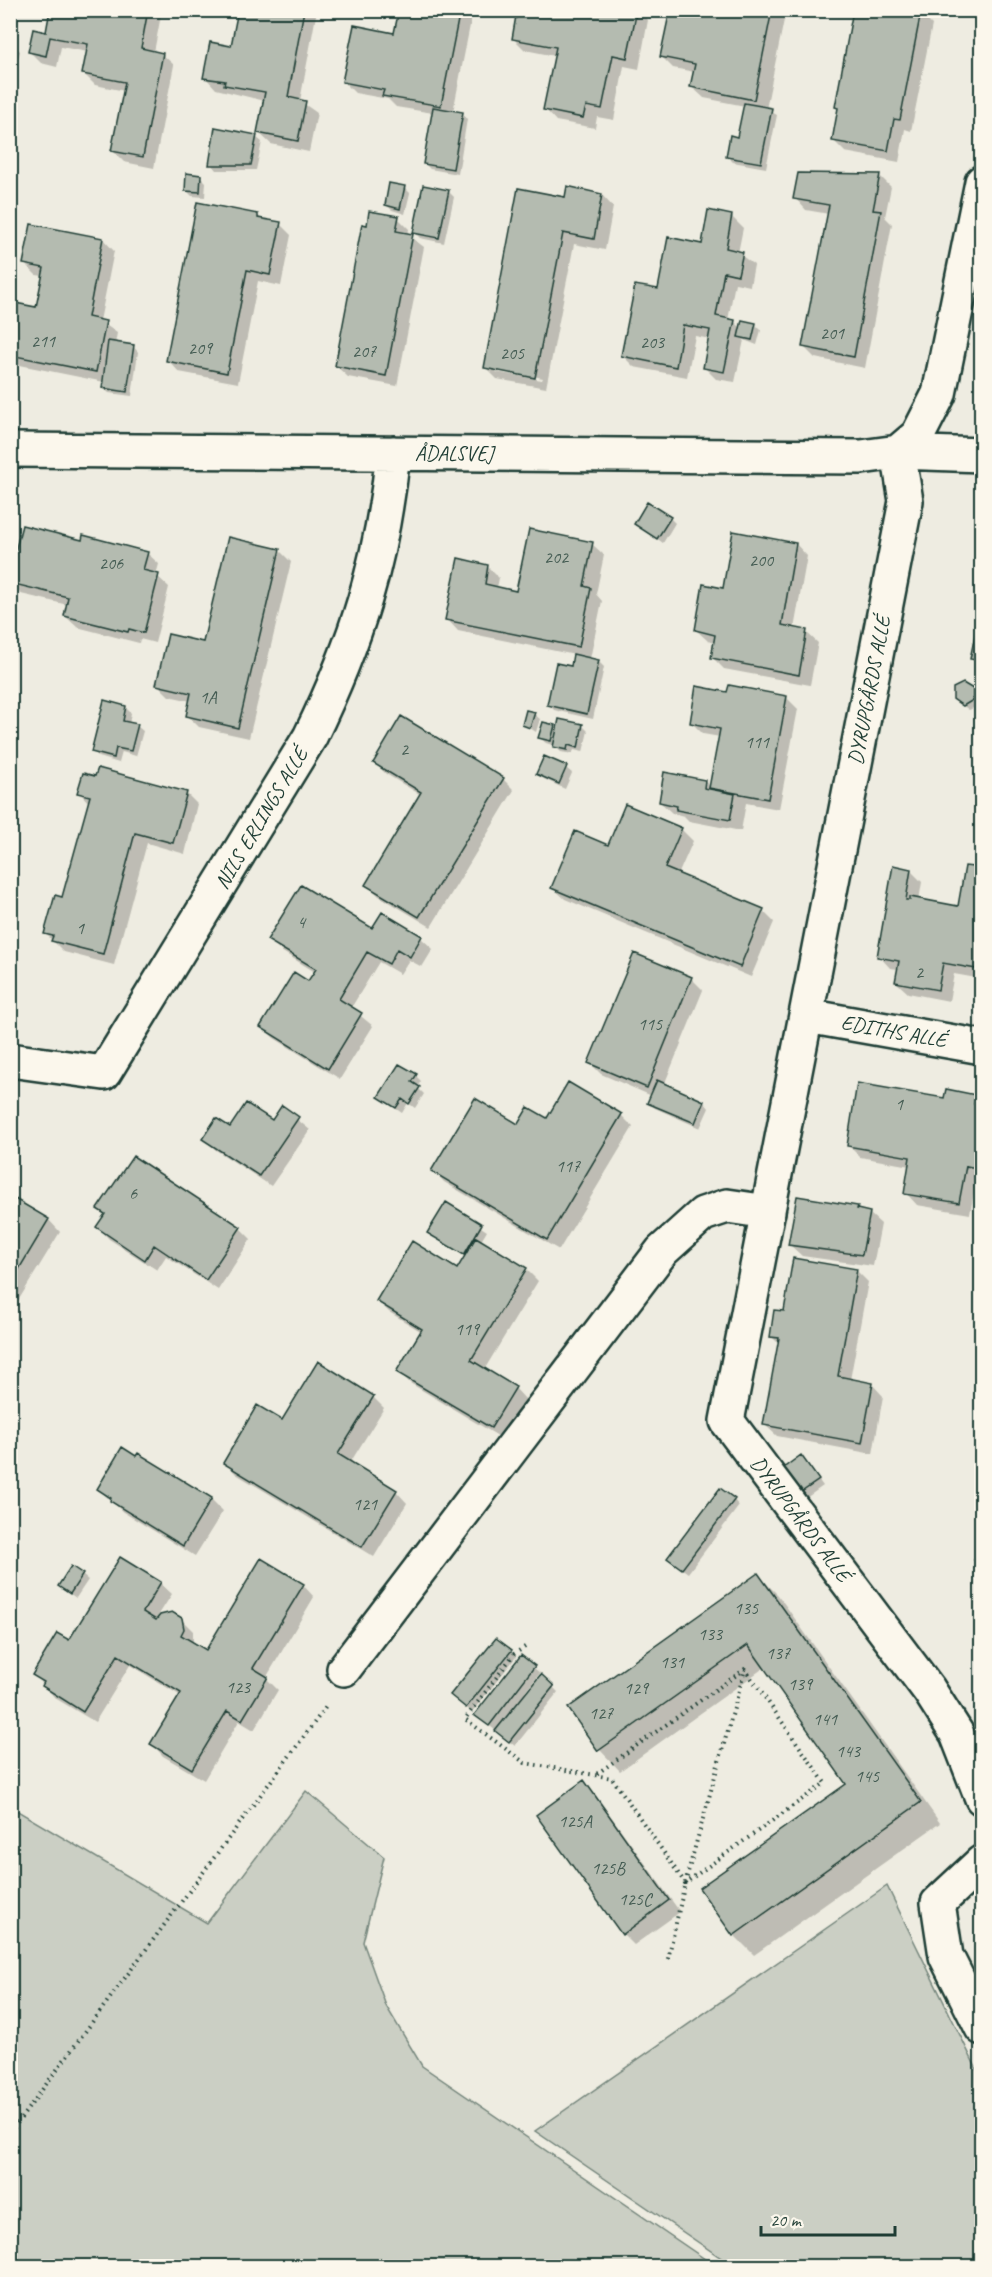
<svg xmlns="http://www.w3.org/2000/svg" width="992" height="2277" viewBox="0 0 992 2277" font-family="Caveat,sans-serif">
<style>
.green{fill:#cbcfc4;stroke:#75867c;stroke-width:1.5}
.shadow{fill:#0003;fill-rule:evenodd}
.building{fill:#b4bbb0;stroke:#1f3d34;stroke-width:1.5}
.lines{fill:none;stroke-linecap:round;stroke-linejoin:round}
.street-casing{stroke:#1f3d34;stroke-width:38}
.path{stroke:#1f3d34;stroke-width:4;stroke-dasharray:1.5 4.5;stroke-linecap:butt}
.street{stroke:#fbf7ec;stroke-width:33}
.labels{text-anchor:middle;stroke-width:6;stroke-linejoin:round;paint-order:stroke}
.number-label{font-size:18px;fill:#445c53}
.street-label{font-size:21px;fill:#1f3d34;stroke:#fbf7ec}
</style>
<rect width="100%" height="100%" fill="#eeece1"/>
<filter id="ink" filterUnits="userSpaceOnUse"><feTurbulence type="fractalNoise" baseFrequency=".0167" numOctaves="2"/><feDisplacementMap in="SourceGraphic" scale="12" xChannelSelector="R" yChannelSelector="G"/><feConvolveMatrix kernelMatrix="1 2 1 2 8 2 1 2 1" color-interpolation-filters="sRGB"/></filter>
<g filter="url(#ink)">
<path class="green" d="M 306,1791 L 384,1857 L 363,1942 L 386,2006 L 422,2066 L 715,2266 L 11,2266 L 11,1807 L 207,1923 Z
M 887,1886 L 981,2078 L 981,2266 L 733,2266 L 535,2131 Z"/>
<path class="shadow" d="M 52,10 L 162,10 L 154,52 L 162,54 L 174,65 L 154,168 L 124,162 L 113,151 L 125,91 L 95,85 L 84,74 L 88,52 L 61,47 L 57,67 L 41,63 L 30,52 L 47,34 Z
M 239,10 L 317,10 L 300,101 L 317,113 L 309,152 L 271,144 L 259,133 L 265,101 L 216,89 L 205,77 L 232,48 Z
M 400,10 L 473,10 L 453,112 L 462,114 L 467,119 L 458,174 L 430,169 L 424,163 L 433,113 L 396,107 L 388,99 L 355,93 L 344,82 L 396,35 Z
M 519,10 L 639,10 L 648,20 L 639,69 L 624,66 L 614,120 L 597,117 L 595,128 L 556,121 L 545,109 L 555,56 L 525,50 L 513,38 Z
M 708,10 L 786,10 L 766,109 L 777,115 L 766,168 L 733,162 L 727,156 L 738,139 L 745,106 L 704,98 L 692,87 L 695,72 L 673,68 L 662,57 Z
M 855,10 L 903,10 L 921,14 L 932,25 L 911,131 L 905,129 L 899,162 L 845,152 L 833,140 L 839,109 L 836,107 Z
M 10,42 L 20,51 L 10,93 Z
M 256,137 L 262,142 L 256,170 L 216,170 L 211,164 Z
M 200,176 L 206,182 L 205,197 L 192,196 L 186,190 Z
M 880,176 L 891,187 L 885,217 L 892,224 L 865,368 L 815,358 L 804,347 L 829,214 L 806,210 L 795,198 Z
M 404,187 L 410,193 L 405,214 L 392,210 L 386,205 Z
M 448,191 L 454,197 L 444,243 L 420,238 L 414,232 Z
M 602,195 L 613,207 L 605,250 L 574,244 L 546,388 L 497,379 L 485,367 L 566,199 ZM 496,369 L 543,378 L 542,380 L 496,372 Z
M 257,215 L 263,220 L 280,224 L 291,235 L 281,286 L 258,281 L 238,383 L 179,372 L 168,360 Z
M 731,216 L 743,228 L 738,253 L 754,265 L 750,286 L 735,283 L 728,320 L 734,321 L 742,329 L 755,324 L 761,330 L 757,345 L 744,340 L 735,382 L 716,379 L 704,367 L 710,339 L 695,336 L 687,377 L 634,367 L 623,356 L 659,291 Z
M 398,218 L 409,229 L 408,235 L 424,247 L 397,386 L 348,377 L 336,366 L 368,226 Z
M 103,239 L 114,251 L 100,321 L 117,333 L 115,344 L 133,346 L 138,352 L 132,396 L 109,393 L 103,388 L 104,382 L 10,363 L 10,304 L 37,309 L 43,276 L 36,275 L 24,263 Z
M 670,518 L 675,523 L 663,543 L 636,523 Z
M 82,542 L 147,553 L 159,564 L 156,575 L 169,587 L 155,643 L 140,639 L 139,643 L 77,627 L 65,616 L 68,605 L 21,594 L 10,583 L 10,577 Z
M 592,544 L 604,555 L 596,594 L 602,601 L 590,659 L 598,661 L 604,667 L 593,719 L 554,710 L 549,704 L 572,667 L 575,655 L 458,631 L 447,619 L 487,566 L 499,578 L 497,588 L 518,593 Z
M 796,544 L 807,556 L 794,629 L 806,632 L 818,643 L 810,685 L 724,669 L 712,657 L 715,643 L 708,641 L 696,630 L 724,590 Z
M 279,550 L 291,562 L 249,738 L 199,727 L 187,715 L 191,701 L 169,696 L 158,685 L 204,644 Z
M 982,609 L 982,668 L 972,658 Z
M 730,687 L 787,698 L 798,709 L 779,809 L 746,803 L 741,831 L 689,821 L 684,816 L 672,813 L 660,802 L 705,781 L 710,787 L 720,737 L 703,734 L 691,722 L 728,694 Z
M 972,690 L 978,696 L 978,706 L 969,710 L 954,699 Z
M 125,707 L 131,713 L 129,724 L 137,726 L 143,731 L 136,756 L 122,752 L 119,763 L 99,757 L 93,751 Z
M 534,714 L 540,719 L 536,732 L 524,724 Z
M 582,725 L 588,731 L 583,752 L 574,750 L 572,754 L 561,752 L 555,746 L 546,743 L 540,738 L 555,726 L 558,730 Z
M 545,758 L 566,768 L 572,773 L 565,789 L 544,779 L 538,774 Z
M 375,763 L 503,779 L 514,790 L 431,927 L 379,896 L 367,884 L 421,795 L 386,774 Z
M 79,792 L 186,793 L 197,804 L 185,854 L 147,843 L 114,965 L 64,952 L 46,934 L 63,899 L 89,803 Z
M 681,829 L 693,841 L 678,875 L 763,911 L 774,922 L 751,977 L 565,899 L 553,888 L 609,847 Z
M 910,870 L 922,882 L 919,900 L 959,907 L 982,870 L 982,979 L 954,974 L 949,1001 L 908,993 L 896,982 L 899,969 L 890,968 L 879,956 Z
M 383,914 L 421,938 L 433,949 L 422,967 L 409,960 L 400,974 L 379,962 L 351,1008 L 373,1026 L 340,1079 L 274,1038 L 262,1027 L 308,983 L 315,972 L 281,951 L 269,939 L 373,930 Z
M 691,978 L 703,990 L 664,1085 L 704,1102 L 709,1108 L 700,1128 L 655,1108 L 649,1102 L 652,1096 L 601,1074 L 590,1063 Z
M 416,1076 L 421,1081 L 417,1087 L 424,1094 L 415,1108 L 408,1103 L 402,1113 L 379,1097 Z
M 569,1084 L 621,1115 L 633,1127 L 559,1250 L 444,1182 L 433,1170 L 518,1126 L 547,1120 Z
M 976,1096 L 982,1102 L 982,1177 L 977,1177 L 970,1214 L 917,1205 L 906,1193 L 910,1166 L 860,1157 L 848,1145 L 945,1100 Z
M 282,1107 L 310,1130 L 271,1186 L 216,1150 L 204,1139 L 272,1122 Z
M 10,1197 L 49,1220 L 60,1232 L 10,1314 Z
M 446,1204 L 487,1231 L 481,1241 L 526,1269 L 538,1281 L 484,1370 L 515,1388 L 526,1400 L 503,1439 L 410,1383 L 398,1371 L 422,1332 L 389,1312 L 378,1301 L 458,1271 L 466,1257 L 429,1232 Z
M 857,1208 L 869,1213 L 881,1224 L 873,1266 L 802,1256 L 790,1245 Z
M 99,1209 L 240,1228 L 251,1239 L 218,1290 L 166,1256 L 157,1270 L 109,1239 L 98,1227 L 106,1215 Z
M 856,1270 L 868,1282 L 850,1380 L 872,1384 L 883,1396 L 873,1454 L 777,1436 L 765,1425 L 780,1345 L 771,1336 L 785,1313 Z
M 373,1397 L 384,1408 L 350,1463 L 396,1491 L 407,1503 L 374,1557 L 236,1474 L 225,1462 L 282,1422 Z
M 139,1455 L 211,1499 L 223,1511 L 195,1556 L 123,1512 L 98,1489 Z
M 806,1463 L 823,1486 L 806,1498 L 801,1492 Z
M 734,1500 L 739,1506 L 688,1573 L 674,1563 Z
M 82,1575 L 88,1580 L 76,1598 L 59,1586 Z
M 758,1575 L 778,1595 L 940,1823 L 754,1955 L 734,1935 L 848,1784 L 765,1667 L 620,1771 L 600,1750 L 570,1709 Z
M 160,1583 L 172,1594 L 158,1616 L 171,1613 L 181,1619 L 193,1631 L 193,1644 L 206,1652 L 303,1585 L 314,1597 L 266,1678 L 278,1690 L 254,1730 L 239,1721 L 204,1780 L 163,1756 L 152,1744 L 181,1696 L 130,1665 L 95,1722 L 55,1698 L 34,1674 L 70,1642 Z
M 511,1651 L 516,1657 L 472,1712 L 457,1701 Z
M 521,1657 L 540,1673 L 525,1692 L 527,1694 L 553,1687 L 558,1692 L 515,1746 L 476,1715 Z
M 584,1782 L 595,1794 L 680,1912 L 634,1945 L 623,1934 Z"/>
<path class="building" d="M 50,10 L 148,10 L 141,48 L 163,53 L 143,157 L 111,151 L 125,82 L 82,74 L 88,44 L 50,37 L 46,56 L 28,52 L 33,29 L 46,32 Z
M 238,10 L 304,10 L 288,97 L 306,101 L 298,141 L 257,133 L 265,92 L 224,85 L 225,81 L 203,78 L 210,42 L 231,46 Z
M 399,10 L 460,10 L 441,106 L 382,96 L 384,90 L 342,82 L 354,25 L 394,33 Z
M 517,10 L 637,10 L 627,58 L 613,55 L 602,109 L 586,106 L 583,118 L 543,110 L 556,47 L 512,39 Z
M 670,10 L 772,10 L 754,100 L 690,87 L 695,64 L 660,57 Z
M 853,10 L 921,12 L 900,120 L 894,119 L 888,151 L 832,141 L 838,108 L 835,107 Z
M 744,103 L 772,108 L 761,163 L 726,157 L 730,135 L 737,137 Z
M 433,107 L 463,112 L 453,169 L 423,164 Z
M 215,127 L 257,135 L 251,165 L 209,165 Z
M 186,173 L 201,175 L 200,192 L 185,191 Z
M 798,173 L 880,174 L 873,210 L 881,211 L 854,357 L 802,347 L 829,205 L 793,199 Z
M 389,183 L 405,186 L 400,209 L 385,205 Z
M 423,185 L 449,190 L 439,238 L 413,233 Z
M 567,186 L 602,194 L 594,239 L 563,233 L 535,378 L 484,368 L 518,188 L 565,197 Z
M 197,202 L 258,214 L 258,218 L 281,222 L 270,275 L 247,270 L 227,373 L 166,361 Z
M 708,210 L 732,215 L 726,248 L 743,252 L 738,275 L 724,272 L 716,316 L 735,320 L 724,372 L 703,368 L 710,330 L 683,325 L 676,367 L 621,356 L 635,285 L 658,289 L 668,237 L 702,244 Z
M 369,211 L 399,216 L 396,231 L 413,234 L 386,376 L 335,366 L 362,224 L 367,225 Z
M 31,224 L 103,238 L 88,317 L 106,321 L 96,372 L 10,355 L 10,302 L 36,307 L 44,268 L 23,264 Z
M 742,320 L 756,323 L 752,340 L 738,337 Z
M 108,341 L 134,345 L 127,392 L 102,388 Z
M 647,502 L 671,517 L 657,539 L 634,524 Z
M 22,525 L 82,540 L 83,535 L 148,552 L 143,570 L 159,574 L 144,633 L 129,629 L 128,632 L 64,616 L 68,597 L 10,583 L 10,571 Z
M 529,529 L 593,542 L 584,586 L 591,588 L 579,647 L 445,620 L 458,558 L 488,565 L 485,584 L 516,591 Z
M 733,531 L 796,543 L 782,625 L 807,630 L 799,675 L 711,658 L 715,635 L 695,630 L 703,584 L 723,588 Z
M 228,537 L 280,549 L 238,728 L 186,716 L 191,693 L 156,685 L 168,634 L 203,642 Z
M 982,601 L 982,661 L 970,659 Z
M 573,654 L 599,660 L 587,714 L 547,705 L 556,663 L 571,666 Z
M 963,683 L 973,689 L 973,700 L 963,706 L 953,699 L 953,688 Z
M 729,685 L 787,696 L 768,799 L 709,788 L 720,729 L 690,723 L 696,686 L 727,692 Z
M 104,700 L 126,706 L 123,721 L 138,724 L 131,751 L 116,748 L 114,758 L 91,752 Z
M 526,710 L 535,712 L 530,728 L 522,725 Z
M 401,716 L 504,778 L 419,917 L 365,885 L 421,792 L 373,763 Z
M 559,719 L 583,724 L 578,748 L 568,745 L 567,750 L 553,747 Z
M 543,722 L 555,725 L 551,741 L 538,738 Z
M 544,756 L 567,766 L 559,784 L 536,774 Z
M 98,768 L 187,792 L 173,843 L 135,833 L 103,954 L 51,941 L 53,936 L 44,934 L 55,895 L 62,897 L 90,796 L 77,793 L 83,773 L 95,776 Z
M 664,772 L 705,780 L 704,788 L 735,794 L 730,820 L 676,810 L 677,806 L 659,802 Z
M 625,804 L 682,828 L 665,868 L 764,909 L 740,967 L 551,888 L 575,831 L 608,845 Z
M 893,865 L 911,869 L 906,900 L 910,900 L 910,897 L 958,906 L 965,866 L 982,868 L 982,970 L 943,963 L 938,990 L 895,982 L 899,961 L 877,957 Z
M 301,885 L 372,928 L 382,912 L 422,936 L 410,957 L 397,949 L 389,964 L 367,952 L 339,999 L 362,1013 L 328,1069 L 260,1027 L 294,972 L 308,981 L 316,969 L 267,940 Z
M 634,953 L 692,977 L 647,1088 L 588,1063 Z
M 399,1064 L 417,1074 L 412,1082 L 420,1087 L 409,1104 L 402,1099 L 396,1108 L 378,1097 Z
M 657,1080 L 704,1101 L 695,1123 L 647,1103 Z
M 568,1082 L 622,1114 L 547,1240 L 431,1171 L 475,1098 L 518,1124 L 528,1107 L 547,1118 Z
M 857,1083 L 944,1098 L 946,1089 L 976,1095 L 974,1104 L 982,1105 L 982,1169 L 966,1166 L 959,1203 L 904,1194 L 910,1157 L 847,1146 Z
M 246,1103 L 272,1120 L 282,1105 L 299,1117 L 259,1176 L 202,1139 L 216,1118 L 230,1127 Z
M 133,1156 L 241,1227 L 206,1280 L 154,1245 L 145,1260 L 96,1227 L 105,1214 L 97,1209 Z
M 10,1196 L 49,1219 L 10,1284 Z
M 797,1196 L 858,1206 L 857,1209 L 870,1212 L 862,1255 L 788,1245 Z
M 446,1202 L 482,1224 L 464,1255 L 427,1233 Z
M 476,1237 L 527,1268 L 471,1360 L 516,1387 L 491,1428 L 396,1372 L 422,1329 L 376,1301 L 412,1241 L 457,1269 Z
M 793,1258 L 857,1269 L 838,1376 L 873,1383 L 862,1443 L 763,1425 L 779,1338 L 770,1337 L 774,1310 L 784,1311 Z
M 318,1361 L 374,1396 L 338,1454 L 397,1490 L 362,1547 L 223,1463 L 257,1405 L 282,1420 Z
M 122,1447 L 136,1456 L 138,1453 L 212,1498 L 183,1546 L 110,1501 L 111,1498 L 97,1489 Z
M 801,1455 L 819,1480 L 800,1493 L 782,1469 Z
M 720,1488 L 735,1499 L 682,1569 L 667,1558 Z
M 982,1555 L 982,1569 L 974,1560 Z
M 120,1557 L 161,1582 L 143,1612 L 156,1620 L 160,1615 L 172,1612 L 182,1618 L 184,1629 L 181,1635 L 206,1650 L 261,1558 L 304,1584 L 253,1668 L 268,1677 L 242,1720 L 227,1711 L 192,1769 L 150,1744 L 181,1693 L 118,1655 L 83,1712 L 42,1686 L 44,1682 L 32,1675 L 57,1633 L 69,1640 Z
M 71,1566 L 83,1574 L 70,1594 L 58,1586 Z
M 758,1573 L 921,1802 L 733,1936 L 699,1888 L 846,1784 L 748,1645 L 598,1751 L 568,1708 Z
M 496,1638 L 512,1650 L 466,1708 L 450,1695 Z
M 521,1655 L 535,1666 L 489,1726 L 474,1715 Z
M 541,1674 L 554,1686 L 509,1742 L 495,1731 Z
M 584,1780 L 669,1900 L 622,1935 L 536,1815 Z"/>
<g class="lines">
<defs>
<path id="street" d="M 10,450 L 861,457 L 898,452 L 982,455
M 898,452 L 906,501 L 727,1421 L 929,1690 L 957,1734 L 982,1798
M 898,452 L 918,435 L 939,394 L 982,182
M 807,1016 L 982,1047
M 10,1060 L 104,1073 L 310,737 C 357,641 382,560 393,453
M 344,1669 L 662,1251 L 703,1214 L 727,1206 L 768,1212
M 982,1862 L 938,1903 L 946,1956 L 982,2028"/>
</defs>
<use href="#street" class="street-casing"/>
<path class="path" d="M 525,1647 L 514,1654 L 465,1719 L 525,1763 L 612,1778 L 685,1883 L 825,1783 L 745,1669 L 595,1775
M 668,1959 L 685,1883 L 745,1669
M 10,2133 L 328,1704"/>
<use href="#street" class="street"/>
</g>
</g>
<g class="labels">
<g class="number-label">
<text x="832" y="339">201</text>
<text x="43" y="347">211</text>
<text x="652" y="348">203</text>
<text x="200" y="354">209</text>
<text x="364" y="357">207</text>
<text x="512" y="359">205</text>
<text x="556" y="563">202</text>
<text x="761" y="566">200</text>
<text x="111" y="569">206</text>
<text x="208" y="703">1A</text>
<text x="757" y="748">111</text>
<text x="404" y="755">2</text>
<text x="301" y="928">4</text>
<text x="80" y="934">1</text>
<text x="919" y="978">2</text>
<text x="650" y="1030">115</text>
<text x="899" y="1110">1</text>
<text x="568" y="1172">117</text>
<text x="133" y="1199">6</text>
<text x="467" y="1335">119</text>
<text x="365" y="1510">121</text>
<text x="746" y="1614">135</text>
<text x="710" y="1640">133</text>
<text x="778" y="1659">137</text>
<text x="672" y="1668">131</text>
<text x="800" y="1690">139</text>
<text x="238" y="1693">123</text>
<text x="636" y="1694">129</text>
<text x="601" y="1719">127</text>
<text x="825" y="1725">141</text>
<text x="848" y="1757">143</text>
<text x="867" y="1782">145</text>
<text x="575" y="1827">125A</text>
<text x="608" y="1874">125B</text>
<text x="635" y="1905">125C</text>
</g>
<g class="street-label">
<text x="454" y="460">ÅDALSVEJ</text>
<text transform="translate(869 690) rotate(-79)" y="7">DYRUPGÅRDS ALLÉ</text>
<text transform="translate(261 818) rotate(-59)" y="7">NILS ERLINGS ALLÉ</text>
<text transform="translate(894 1031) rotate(10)" y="7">EDITHS ALLÉ</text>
<text transform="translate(801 1519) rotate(53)" y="7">DYRUPGÅRDS ALLÉ</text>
</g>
</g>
<rect width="992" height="2277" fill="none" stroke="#fbf7ec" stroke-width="36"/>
<rect x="18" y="18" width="956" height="2241" fill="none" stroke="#1f3d34" stroke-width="2" filter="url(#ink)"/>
<path d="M761 2226v9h134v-9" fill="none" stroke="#1f3d34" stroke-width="3"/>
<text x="770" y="2226" font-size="18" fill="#1f3d34" stroke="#fbf7ec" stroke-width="4.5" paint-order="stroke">20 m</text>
</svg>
